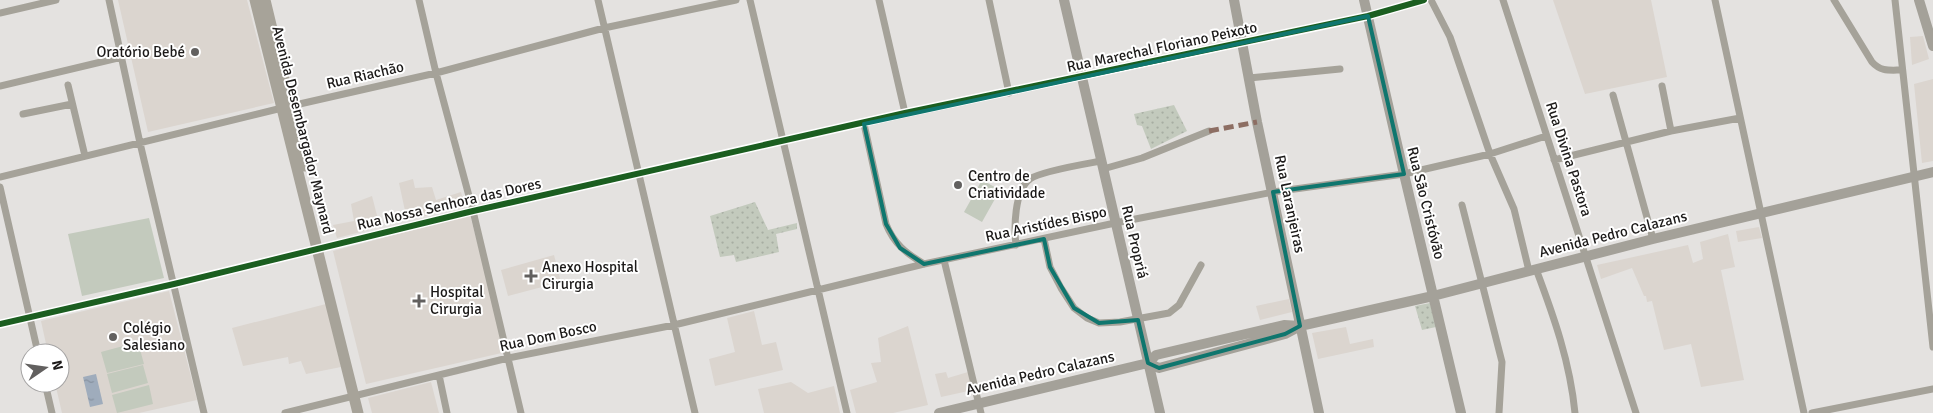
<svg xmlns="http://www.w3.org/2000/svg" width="1933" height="413" viewBox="0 0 1933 413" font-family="Signika,sans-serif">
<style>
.built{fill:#dbd5cf}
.grass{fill:url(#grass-dots)}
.green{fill:#c3cabd}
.water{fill:url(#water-ripples)}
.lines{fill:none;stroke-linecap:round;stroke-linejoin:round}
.street{stroke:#a5a299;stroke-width:7}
.secondary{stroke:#a4a199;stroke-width:10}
.primary{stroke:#a7a399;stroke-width:11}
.quiet{stroke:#8d6e63;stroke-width:5;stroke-dasharray:10 5;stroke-linecap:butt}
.cycleway-casing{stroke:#fff;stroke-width:9}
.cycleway{stroke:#1b5e20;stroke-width:6}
.marked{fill:none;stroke:#0f766e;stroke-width:4;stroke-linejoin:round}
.poi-dot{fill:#62605f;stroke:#fff;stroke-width:2}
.labels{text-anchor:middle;stroke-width:4;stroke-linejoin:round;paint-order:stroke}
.street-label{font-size:15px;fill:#1c1a19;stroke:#fff}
.poi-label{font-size:15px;fill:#1c1a19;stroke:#fff;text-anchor:start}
</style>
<defs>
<pattern id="grass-dots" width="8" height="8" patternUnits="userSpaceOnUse" patternTransform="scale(1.25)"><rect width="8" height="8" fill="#c3cabd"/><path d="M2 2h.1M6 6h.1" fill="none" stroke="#a7ada2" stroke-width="1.8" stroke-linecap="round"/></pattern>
<pattern id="water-ripples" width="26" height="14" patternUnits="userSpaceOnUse" patternTransform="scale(1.25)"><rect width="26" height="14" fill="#9facbc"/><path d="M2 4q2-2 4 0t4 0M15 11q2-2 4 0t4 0" fill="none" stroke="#8893a1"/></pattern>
</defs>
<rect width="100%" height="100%" fill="#e4e2e0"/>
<path class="built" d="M 118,0 L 247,0 L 274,103 L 148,132 Z
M 1553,0 L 1651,0 L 1667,77 L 1585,94 Z
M 1923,36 L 1929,59 L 1912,65 L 1910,37 Z
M 1933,79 L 1933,161 L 1922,163 L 1914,84 Z
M 413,179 L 415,188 L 432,187 L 436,200 L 461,192 L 465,207 L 407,220 L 399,183 Z
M 372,196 L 380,227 L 337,238 L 333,225 L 354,221 L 351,204 Z
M 470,215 L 506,352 L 366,384 L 333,251 Z
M 1759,227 L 1762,238 L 1738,242 L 1736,231 Z
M 1728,234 L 1735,267 L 1721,270 L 1744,380 L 1701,387 L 1691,344 L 1664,350 L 1652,301 L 1647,302 L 1646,296 L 1644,296 L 1632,268 L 1601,279 L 1597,265 L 1688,245 L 1693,263 L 1703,259 L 1700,242 Z
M 554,255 L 561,282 L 508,296 L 501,270 Z
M 169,291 L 197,400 L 139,413 L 62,413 L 55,383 L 60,383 L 60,353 L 48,353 L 41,321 Z
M 1289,299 L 1292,312 L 1260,320 L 1256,306 Z
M 326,304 L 341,367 L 306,374 L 301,361 L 289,364 L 288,357 L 243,366 L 232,328 Z
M 754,311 L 762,345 L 776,342 L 783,370 L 715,386 L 709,359 L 735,352 L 727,318 Z
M 908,326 L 928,405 L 893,413 L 856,413 L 850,390 L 877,382 L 871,363 L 881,362 L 878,338 Z
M 1346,327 L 1350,344 L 1373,339 L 1374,347 L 1318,359 L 1312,333 Z
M 946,372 L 948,378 L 968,372 L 973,390 L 941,397 L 935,374 Z
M 431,382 L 439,413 L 372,413 L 368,398 Z
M 791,382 L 808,393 L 834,386 L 840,413 L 764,413 L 758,389 Z"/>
<path class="grass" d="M 1174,105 L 1187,131 L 1151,149 L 1142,126 L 1137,125 L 1134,114 Z
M 755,202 L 768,230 L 797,223 L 797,229 L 776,234 L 779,252 L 736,262 L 734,255 L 720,257 L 710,216 Z
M 1430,303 L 1436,327 L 1422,330 L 1415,306 Z"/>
<path class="green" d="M 982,180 L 1000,190 L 982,222 L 964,212 Z
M 149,218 L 164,278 L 82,296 L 68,234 Z
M 138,342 L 144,364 L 107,373 L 101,352 Z
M 143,365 L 148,383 L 112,393 L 107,374 Z
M 149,385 L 153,404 L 117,413 L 112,395 Z"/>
<path class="water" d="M 96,374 L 103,404 L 90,407 L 83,377 Z"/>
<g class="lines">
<path class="street" d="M 109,0 L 140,143 L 204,413
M 419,0 L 436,73 L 473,211 L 521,413
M 598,0 L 695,413
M 750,0 L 847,413
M 879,0 L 905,113
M 989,0 L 1009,93
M 1431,0 L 1450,37 L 1490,154 L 1514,209 L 1529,271
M 1503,0 L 1636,413
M 1715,0 L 1804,413
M 1834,0 L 1872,62 C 1881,72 1890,70 1902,70
M 1895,0 L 1933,347
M 0,13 L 56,0
M 1249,78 L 1340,69
M 68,85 L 85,156
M 0,86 L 122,57
M 1662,86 L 1671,131
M 1613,95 L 1653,239
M 23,114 L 72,104
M 864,124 L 886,224 C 894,244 906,253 924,264
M 1554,160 L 1671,131 L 1740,118
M 1103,169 L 1142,158 L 1209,131
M 0,177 L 282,108 L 436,73 L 604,28 L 736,0
M 0,187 L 38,353
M 1462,205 L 1502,362 L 1499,413
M 1044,239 L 1050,267 L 1061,288 L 1074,308 L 1087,318 L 1099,323 L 1120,322 L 1169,313 L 1179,305 L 1201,265
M 1016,245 C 1014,229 1014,190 1030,179 C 1041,171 1085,164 1101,161
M 944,260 L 981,413
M 1536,269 C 1554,317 1570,362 1575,413
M 0,324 L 174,284 L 473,211 L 905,113 L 1368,16 L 1424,0
M 439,375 L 447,413
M 45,383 L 52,413
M 285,413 L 508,358 L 674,325 L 924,264 L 1115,223 L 1273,192 L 1404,174 L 1490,154 L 1546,136
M 1812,413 L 1933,389"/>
<path class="secondary" d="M 1064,0 L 1160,413
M 1234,0 L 1257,122 L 1319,413
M 1364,0 L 1404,174 L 1461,413
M 1919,0 L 1933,46
M 1148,363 L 1159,368 L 1285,334 L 1300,326 L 1433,296 L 1653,239 L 1933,172
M 939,413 L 1148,363 L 1156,355 L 1284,325 L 1300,326"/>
<path class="primary" d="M 255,0 L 358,413
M 265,0 L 305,166"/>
<path class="quiet" d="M 1209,131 L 1257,122"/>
<defs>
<path id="cycleway" d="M 0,324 L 174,284 L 473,211 L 905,113 L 1368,16 L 1424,0"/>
</defs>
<use href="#cycleway" class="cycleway-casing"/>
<use href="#cycleway" class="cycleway"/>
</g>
<path class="marked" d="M 1368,16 L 1404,174 L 1273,192 L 1300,326 L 1285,334 L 1159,368 L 1148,363 L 1138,320 L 1099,323 L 1074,308 L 1050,267 L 1044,239 L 924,264 L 900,248 L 886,224 L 864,124 Z"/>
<g class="poi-dot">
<circle cx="195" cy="52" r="5"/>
<circle cx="958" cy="185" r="5"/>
<path d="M528.5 268.5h5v5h5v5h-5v5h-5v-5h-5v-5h5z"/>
<path d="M416.5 293.5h5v5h5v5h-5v5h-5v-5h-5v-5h5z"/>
<circle cx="113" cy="337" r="5"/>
</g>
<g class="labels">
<g class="street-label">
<text transform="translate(1162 47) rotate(-12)" y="5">Rua Marechal Floriano Peixoto</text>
<text transform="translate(365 75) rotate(-13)" y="5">Rua Riachão</text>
<text transform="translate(303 130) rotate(76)" y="5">Avenida Desembargador Maynard</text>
<text transform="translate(1569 159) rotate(72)" y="5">Rua Divina Pastora</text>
<text transform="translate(1426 203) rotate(76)" y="5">Rua São Cristóvão</text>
<text transform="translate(449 204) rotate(-13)" y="5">Rua Nossa Senhora das Dores</text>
<text transform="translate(1290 204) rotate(78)" y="5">Rua Laranjeiras</text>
<text transform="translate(1046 224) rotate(-12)" y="5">Rua Aristídes Bispo</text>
<text transform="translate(1613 234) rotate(-14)" y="5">Avenida Pedro Calazans</text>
<text transform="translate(1135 242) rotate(77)" y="5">Rua Propriá</text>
<text transform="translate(548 336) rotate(-12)" y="5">Rua Dom Bosco</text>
<text transform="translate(1040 373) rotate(-13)" y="5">Avenida Pedro Calazans</text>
</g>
<g class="poi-label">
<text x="185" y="57" text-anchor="end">Oratório Bebé</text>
<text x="968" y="181">Centro de<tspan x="968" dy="17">Criatividade</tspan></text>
<text x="542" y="272">Anexo Hospital<tspan x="542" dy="17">Cirurgia</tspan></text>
<text x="430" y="297">Hospital<tspan x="430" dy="17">Cirurgia</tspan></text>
<text x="123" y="333">Colégio<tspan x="123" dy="17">Salesiano</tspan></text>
</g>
</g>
<g transform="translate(45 368) rotate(77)"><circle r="24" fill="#ffffff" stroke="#a4a3a3"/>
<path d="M0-4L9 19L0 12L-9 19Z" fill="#62605f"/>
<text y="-8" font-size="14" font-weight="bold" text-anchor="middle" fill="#1c1a19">N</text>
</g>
</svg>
